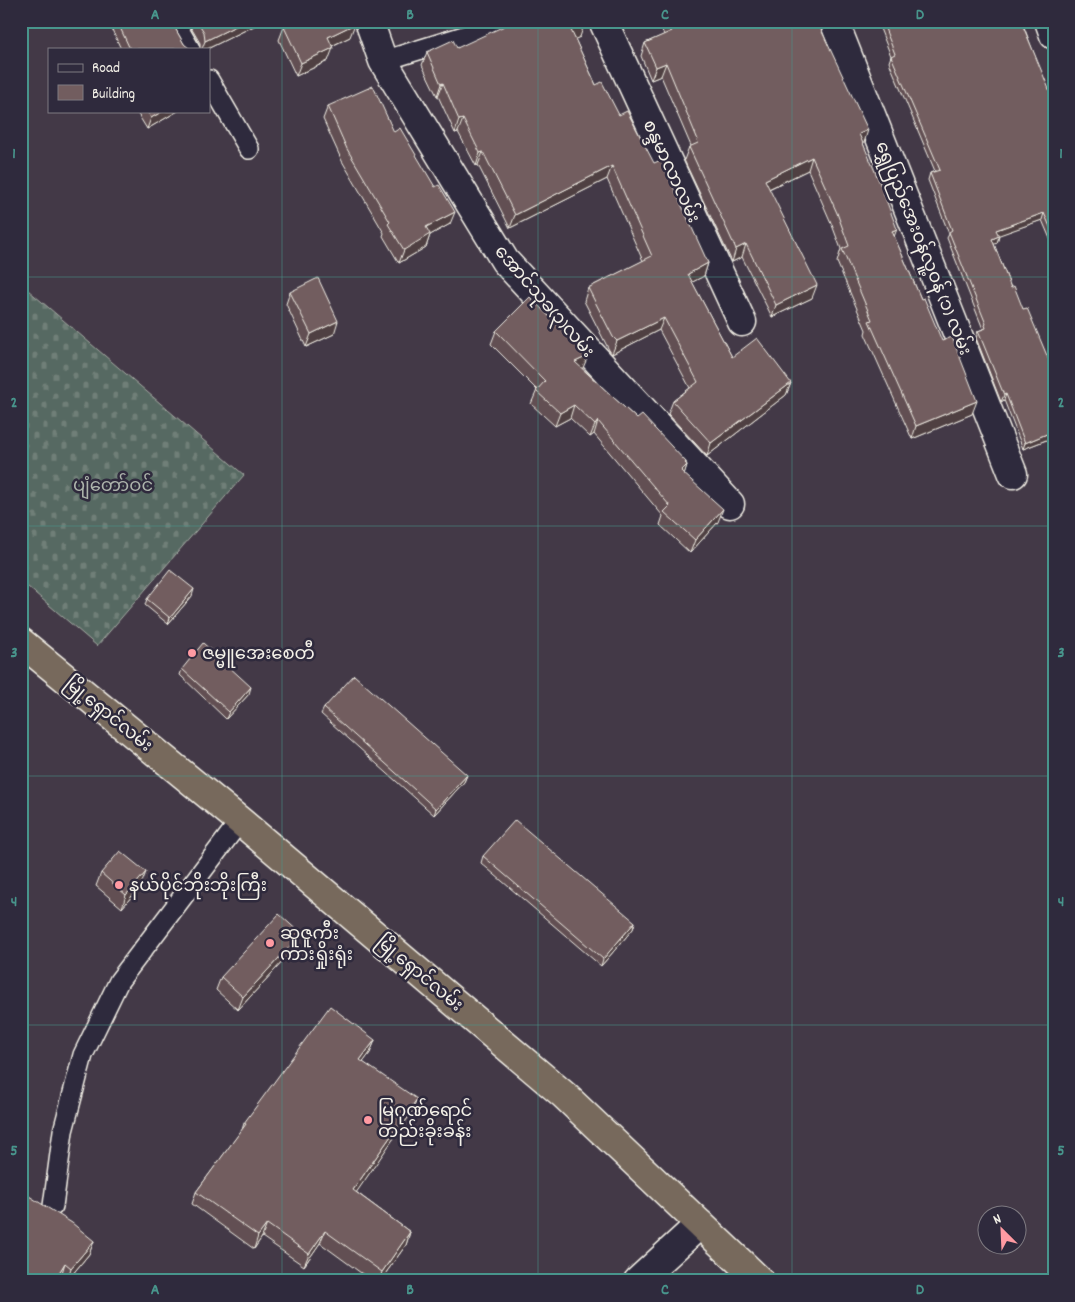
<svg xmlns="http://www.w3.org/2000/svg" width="1075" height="1302" viewBox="0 0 1075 1302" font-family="Dekko,'Noto Sans Myanmar',sans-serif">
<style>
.cemetery{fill:url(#cemetery-stones);stroke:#a6ada5}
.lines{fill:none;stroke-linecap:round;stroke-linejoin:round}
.service-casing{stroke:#f4f1e8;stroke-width:22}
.minor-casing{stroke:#f4f1e8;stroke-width:31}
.trunk-casing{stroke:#f4f1e8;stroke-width:31}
.service{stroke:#2f2a3d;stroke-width:19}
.minor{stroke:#2f2a3d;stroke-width:28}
.trunk{stroke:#77695c;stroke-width:28}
.wall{fill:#625052;stroke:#f4f1e8}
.shaded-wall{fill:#504142;stroke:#f4f1e8}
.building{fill:#725d5f;stroke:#f4f1e8}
.grid{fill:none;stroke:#48958c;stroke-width:1;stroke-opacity:0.55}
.poi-dot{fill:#ff9aa2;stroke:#2f2a3d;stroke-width:2}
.labels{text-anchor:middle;stroke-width:5;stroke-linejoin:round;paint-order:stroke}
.street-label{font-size:18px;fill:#f4f1e8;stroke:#2f2a3d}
.park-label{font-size:18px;fill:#adb4ac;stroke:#2f2a3d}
.poi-label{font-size:18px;fill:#f4f1e8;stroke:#2f2a3d;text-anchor:start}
.neatline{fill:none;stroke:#48958c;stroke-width:2}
.grid-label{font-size:16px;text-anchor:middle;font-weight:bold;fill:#48958c}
</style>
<defs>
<pattern id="cemetery-stones" width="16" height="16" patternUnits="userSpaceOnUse" patternTransform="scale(1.25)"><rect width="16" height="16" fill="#576962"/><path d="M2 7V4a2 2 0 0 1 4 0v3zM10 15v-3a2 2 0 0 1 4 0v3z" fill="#707f78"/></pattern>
</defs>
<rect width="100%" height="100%" fill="#433947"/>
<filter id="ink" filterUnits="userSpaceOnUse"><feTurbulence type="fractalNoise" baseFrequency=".02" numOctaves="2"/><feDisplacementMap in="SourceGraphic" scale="10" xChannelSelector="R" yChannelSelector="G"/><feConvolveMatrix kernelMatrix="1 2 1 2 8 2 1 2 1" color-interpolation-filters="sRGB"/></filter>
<g filter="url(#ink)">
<path class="cemetery" d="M 21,284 L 244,475 L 97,646 L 21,581 Z"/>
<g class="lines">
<defs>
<path id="service" d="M 174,21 L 190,49
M 383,61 L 512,21
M 209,80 L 249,149
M 53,1206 L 63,1131 L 83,1055 L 119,981 L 240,821"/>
<path id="minor" d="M 369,21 L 383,61 L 505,261 L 730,504
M 603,21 L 742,322
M 834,21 L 1013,474
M 1049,21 L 1054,35
M 638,1281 L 700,1224"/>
<path id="trunk" d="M 21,642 L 240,821 L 564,1095 L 760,1281"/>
</defs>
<use href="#service" class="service-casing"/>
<use href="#minor" class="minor-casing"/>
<use href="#trunk" class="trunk-casing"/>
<use href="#service" class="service"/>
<use href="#minor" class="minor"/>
<use href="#trunk" class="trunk"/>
</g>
<path class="wall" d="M 108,21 L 171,21 L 184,44 L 189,49 L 121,49 Z
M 187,21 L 263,21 L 262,22 L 207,49 L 200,49 L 200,43 Z
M 658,21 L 817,21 L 864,143 L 863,143 L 894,236 L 921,299 L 972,414 L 912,439 L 865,334 L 866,330 L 837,262 L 841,249 L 832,225 L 808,170 L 769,189 L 812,298 L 772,317 L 742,257 L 732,262 L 684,160 L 689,147 L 691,146 L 661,76 L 651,80 L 641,56 L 645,43 L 664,35 Z
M 877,21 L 1023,21 L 1025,25 L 1024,27 L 1054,107 L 1054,248 L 1042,220 L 998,235 L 999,236 L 997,243 L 994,244 L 1011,288 L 1023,309 L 1053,370 L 1054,369 L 1054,437 L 1023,449 L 1004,400 L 1001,402 L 976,338 L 978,331 L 983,329 L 947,238 L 949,234 L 928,180 L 930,173 L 935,171 L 889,62 L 891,56 Z
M 284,27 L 350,37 L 332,46 L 328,61 L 296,76 L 279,40 Z
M 580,37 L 575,39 L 596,85 L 619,115 L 708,263 L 704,276 L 692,282 L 732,357 L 791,383 L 786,395 L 707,456 L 668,414 L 673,401 L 690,388 L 659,330 L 612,354 L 609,350 L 584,301 L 588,288 L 643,261 L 607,179 L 510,228 L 478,165 L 476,166 L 458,132 L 455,133 L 438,96 L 437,96 L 422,65 L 427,52 L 457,48 Z
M 328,106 L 394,132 L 450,224 L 430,235 L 426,247 L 399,263 L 383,236 L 384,233 L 342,161 L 323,119 Z
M 136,111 L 178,111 L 147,129 Z
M 290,292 L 334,334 L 306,347 L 286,304 Z
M 496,331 L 588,356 L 582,369 L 637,419 L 686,462 L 686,463 L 687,465 L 684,474 L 718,522 L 690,553 L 660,525 L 663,516 L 594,434 L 590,437 L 570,418 L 555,426 L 531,404 L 537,390 L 491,344 Z
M 192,596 L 168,624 L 145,605 L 147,599 Z
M 182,669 L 249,694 L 226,719 L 180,675 Z
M 324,708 L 467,775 L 464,782 L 434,815 L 321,714 Z
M 483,856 L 635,922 L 633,929 L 601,966 L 481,863 Z
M 101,873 L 141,885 L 122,908 L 96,886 Z
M 296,947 L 238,1010 L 216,990 L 221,977 Z
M 375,1040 L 370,1053 L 363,1062 L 412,1112 L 356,1192 L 410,1232 L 406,1245 L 380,1281 L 372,1281 L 320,1243 L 304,1266 L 262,1237 L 254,1249 L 192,1204 L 196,1192 L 242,1130 L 244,1123 Z
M 94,1241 L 89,1254 L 67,1281 L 61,1276 L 21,1281 Z"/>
<path class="shaded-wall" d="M 246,21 L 263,21 L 262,22 L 207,49 L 202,49 L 205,41 Z
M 355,24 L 350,37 L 323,50 L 328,37 Z
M 584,25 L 580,37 L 567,43 L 571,30 Z
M 333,48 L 328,61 L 296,76 L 301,63 Z
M 666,63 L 661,76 L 651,80 L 656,67 Z
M 443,83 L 438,96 L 437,96 L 441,84 Z
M 163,111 L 178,111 L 147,129 L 151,118 Z
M 463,119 L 458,132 L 455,133 L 459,120 Z
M 868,130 L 864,143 L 855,147 L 859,134 Z
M 483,152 L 478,165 L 476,166 L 480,153 Z
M 812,157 L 808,170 L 760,193 L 765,180 Z
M 612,166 L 607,179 L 510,228 L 515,215 Z
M 455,212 L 450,224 L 430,235 L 426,247 L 399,263 L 404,250 L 426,227 Z
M 1044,213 L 1042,220 L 994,237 L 996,230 Z
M 897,229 L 892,242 L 892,231 Z
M 999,236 L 997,243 L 990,246 L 992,239 Z
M 746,244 L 742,257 L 732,262 L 736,249 Z
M 708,263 L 704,276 L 683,287 L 688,274 Z
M 817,285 L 812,298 L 772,317 L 776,305 Z
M 664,318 L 659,330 L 612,354 L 617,341 Z
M 338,321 L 334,334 L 306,347 L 311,334 Z
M 588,356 L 583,368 L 570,375 L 575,362 Z
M 791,383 L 786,395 L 707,456 L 711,443 Z
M 1006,394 L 1004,400 L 1001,402 L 1004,395 Z
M 977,401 L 972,414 L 912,439 L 916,426 Z
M 574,405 L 570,418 L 555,426 L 560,413 Z
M 598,421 L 594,434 L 590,437 L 595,425 Z
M 1054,431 L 1054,437 L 1023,449 L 1025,443 Z
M 686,462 L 684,468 L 687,465 L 683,478 L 681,471 Z
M 723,509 L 718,522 L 690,553 L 695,540 Z
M 194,589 L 192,596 L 168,624 L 170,618 Z
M 251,687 L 249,694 L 226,719 L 229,712 Z
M 467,775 L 464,782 L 434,815 L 436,809 Z
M 146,872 L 141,885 L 122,908 L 126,895 Z
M 635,922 L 633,929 L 601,966 L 603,959 Z
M 301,934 L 296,947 L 238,1010 L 243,997 Z
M 375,1040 L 370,1053 L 355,1073 L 360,1060 Z
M 417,1099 L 412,1112 L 349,1203 L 353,1190 Z
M 267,1224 L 262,1237 L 254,1249 L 258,1236 Z
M 325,1231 L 320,1243 L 304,1266 L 309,1254 Z
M 410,1232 L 406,1245 L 380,1281 L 379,1281 L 382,1272 Z
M 94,1241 L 89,1254 L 67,1281 L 71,1268 Z
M 65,1263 L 61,1276 L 58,1281 L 54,1281 Z"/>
<path class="building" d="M 117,21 L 171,21 L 184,44 L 189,48 L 188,49 L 130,49 Z
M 197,21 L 246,21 L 205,41 L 204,32 Z
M 297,21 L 353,21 L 355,24 L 328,37 L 333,48 L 301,63 L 284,27 Z
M 515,21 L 583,21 L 584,25 L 571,30 L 596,85 L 602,82 L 619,115 L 627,111 L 654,163 L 661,160 L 708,263 L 688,274 L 732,357 L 757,338 L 791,383 L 711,443 L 673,401 L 698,382 L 664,318 L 617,341 L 613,337 L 588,288 L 652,256 L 612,166 L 515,215 L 483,152 L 480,153 L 463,119 L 459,120 L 443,83 L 441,84 L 427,52 L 453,40 L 457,48 Z
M 668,21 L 817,21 L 868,130 L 859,134 L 879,181 L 897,229 L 892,231 L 921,299 L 924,298 L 942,341 L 952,337 L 977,401 L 916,426 L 869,321 L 872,320 L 842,249 L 849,246 L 837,213 L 812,157 L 765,180 L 817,285 L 776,305 L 746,244 L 736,249 L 689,147 L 698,143 L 697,140 L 698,140 L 666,63 L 656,67 L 645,43 L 672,31 Z
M 882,21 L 1023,21 L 1025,25 L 1023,26 L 1051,94 L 1054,107 L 1054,236 L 1044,213 L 996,230 L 999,236 L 992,239 L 1011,288 L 1014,286 L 1023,309 L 1027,308 L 1053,370 L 1054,369 L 1054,431 L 1025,443 L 1006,394 L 1004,395 L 978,331 L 986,328 L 985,325 L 986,324 L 949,232 L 952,230 L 930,173 L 940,170 L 891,56 L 895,54 Z
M 373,86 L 394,132 L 400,128 L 435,187 L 439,185 L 455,212 L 426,227 L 430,234 L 404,250 L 388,224 L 390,222 L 347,149 L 328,106 Z
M 147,111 L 163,111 L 151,118 Z
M 318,278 L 338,321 L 311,334 L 290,292 Z
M 530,297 L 588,356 L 575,362 L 637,419 L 642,415 L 686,462 L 685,463 L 687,465 L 681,471 L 723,509 L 695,540 L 664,512 L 670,506 L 598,421 L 595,425 L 574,405 L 560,413 L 536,391 L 545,381 L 496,331 Z
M 170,570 L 194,589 L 170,618 L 147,599 Z
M 203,643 L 251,687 L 229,712 L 182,669 Z
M 354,675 L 467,775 L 436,809 L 324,708 Z
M 515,820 L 635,922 L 603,959 L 483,856 Z
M 120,851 L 146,872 L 126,895 L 101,873 Z
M 279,914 L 301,934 L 243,997 L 221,977 Z
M 330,1006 L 375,1040 L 360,1060 L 417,1099 L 353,1190 L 410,1232 L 382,1272 L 325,1231 L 309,1254 L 267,1224 L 258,1236 L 196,1192 L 246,1124 L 244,1123 Z
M 21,1191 L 72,1223 L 94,1241 L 71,1268 L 65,1263 L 54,1281 L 21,1281 Z"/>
</g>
<path class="grid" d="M 282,21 L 282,1281M 538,21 L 538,1281M 792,21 L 792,1281M 21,277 L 1054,277M 21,526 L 1054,526M 21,776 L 1054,776M 21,1025 L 1054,1025"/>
<g class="poi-dot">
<circle cx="192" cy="653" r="5"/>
<circle cx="119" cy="885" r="5"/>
<circle cx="270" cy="943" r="5"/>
<circle cx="368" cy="1120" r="5"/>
</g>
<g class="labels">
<g class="street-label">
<text transform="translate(672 171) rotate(65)" y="6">စန္ဒမာလာလမ်း</text>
<text transform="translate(924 248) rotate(68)" y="6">ရွှေပြည်အေးဝန်လူ့ဝန် (၁) လမ်း</text>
<text transform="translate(545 301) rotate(49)" y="6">အောင်သုခ(၃)လမ်း</text>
<text transform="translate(109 714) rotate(39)" y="6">မြို့ရှောင်လမ်း</text>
<text transform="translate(420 973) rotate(40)" y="6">မြို့ရှောင်လမ်း</text>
</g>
<g class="park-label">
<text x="113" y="491">ပျံတော်ဝင်</text>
</g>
<g class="poi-label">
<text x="202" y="659">ဇမ္မူအေးစေတီ</text>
<text x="129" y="891">နယ်ပိုင်ဘိုးဘိုးကြီး</text>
<text x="280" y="939">ဆူဇူကီး<tspan x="280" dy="21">ကားရှိုးရုံး</tspan></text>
<text x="378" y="1116">မြဂုဏ်ရောင်<tspan x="378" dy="21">တည်းခိုးခန်း</tspan></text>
</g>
</g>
<rect width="1075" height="1302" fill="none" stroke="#2f2a3d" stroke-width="55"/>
<rect x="48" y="48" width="162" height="65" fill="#2f2a3d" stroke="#7e7a81"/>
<rect x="58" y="64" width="25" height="8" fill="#2f2a3d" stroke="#7e7a81"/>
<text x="92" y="72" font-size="15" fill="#f4f1e8">Road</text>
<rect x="58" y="85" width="25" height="15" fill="#725d5f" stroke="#7e7a81"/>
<text x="92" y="98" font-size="15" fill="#f4f1e8">Building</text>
<g transform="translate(1002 1230) rotate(336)"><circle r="24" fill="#2f2a3d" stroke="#7e7a81"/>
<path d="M0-4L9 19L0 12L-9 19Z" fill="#ff9aa2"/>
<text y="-8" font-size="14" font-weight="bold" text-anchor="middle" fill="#f4f1e8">N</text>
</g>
<rect x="28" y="28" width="1020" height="1246" class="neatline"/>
<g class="grid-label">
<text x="155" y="19">A</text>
<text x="410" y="19">B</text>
<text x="665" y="19">C</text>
<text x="920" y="19">D</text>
<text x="14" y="158">1</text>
<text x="1061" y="158">1</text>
<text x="14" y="407">2</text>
<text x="1061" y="407">2</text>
<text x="14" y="657">3</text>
<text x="1061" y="657">3</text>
<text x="14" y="906">4</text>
<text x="1061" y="906">4</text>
<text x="14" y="1155">5</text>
<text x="1061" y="1155">5</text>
<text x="155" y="1294">A</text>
<text x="410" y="1294">B</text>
<text x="665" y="1294">C</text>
<text x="920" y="1294">D</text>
</g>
</svg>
